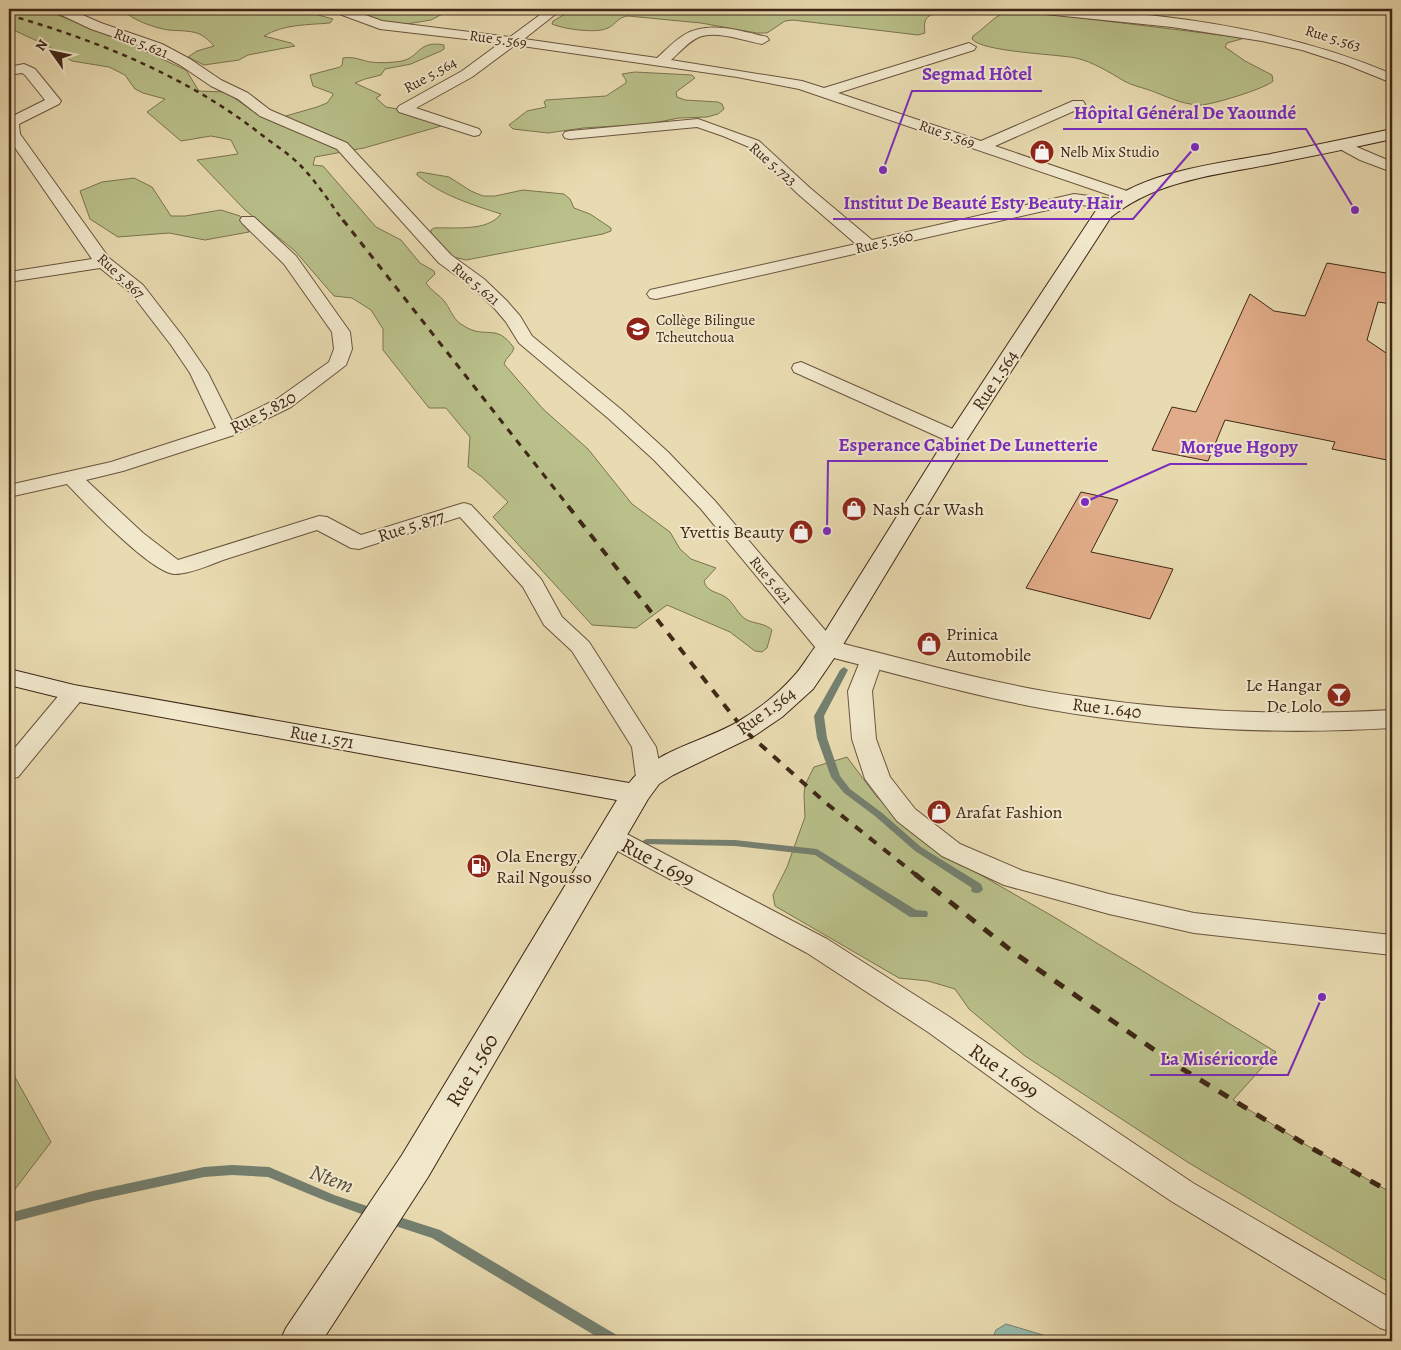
<svg xmlns="http://www.w3.org/2000/svg" width="1401" height="1350" viewBox="0 0 1401 1350" font-family="Alegreya,serif">
<style>
.green{fill:#b9c08a;stroke:#7c7450}
.water{fill:#97bbac;stroke:#748070}
.lines{fill:none;stroke-linecap:round;stroke-linejoin:round}
.stream{fill:#748070;fill-rule:evenodd}
.building{fill:#e1ac89;stroke:#3f2716}
.minor-casing{stroke:#6a543d;stroke-width:2}
.tertiary-casing{stroke:#6a543d;stroke-width:2}
.secondary-casing{stroke:#3f2716;stroke-width:2}
.minor{fill:#f1e8cc;fill-rule:evenodd}
.tertiary{fill:#f1e8cc;fill-rule:evenodd}
.secondary{fill:#f1e8cc;fill-rule:evenodd}
.rail-far3{stroke:#3f2716;stroke-width:2.5;stroke-dasharray:5 5;stroke-linecap:butt}
.rail-far2{stroke:#3f2716;stroke-width:3;stroke-dasharray:7 7;stroke-linecap:butt}
.rail-far1{stroke:#3f2716;stroke-width:4;stroke-dasharray:9 9;stroke-linecap:butt}
.rail{stroke:#3f2716;stroke-width:5;stroke-dasharray:11 11;stroke-linecap:butt}
.labels{text-anchor:middle;stroke-width:4;stroke-linejoin:round;paint-order:stroke}
.far-street-label{font-size:15px;fill:#3f2716;stroke:#f1e8cc}
.far-poi-label{font-size:15px;fill:#3f2716;stroke:#f1e8cc;text-anchor:start}
.street-label{font-size:18px;fill:#3f2716;stroke:#f1e8cc}
.poi-label{font-size:18px;fill:#3f2716;stroke:#f1e8cc;text-anchor:start}
.near-street-label{font-size:21px;fill:#3f2716;stroke:#f1e8cc}
.near-water-label{font-size:22px;font-style:italic;fill:#554c3c;stroke:#f1e8cc}
.leader{fill:none;stroke:#7b2cbf;stroke-width:2}
.callout-dot{fill:#7b2cbf;stroke:#f1e8cc;stroke-width:2}
.callout-label{font-size:19px;text-anchor:middle;font-weight:bold;fill:#7b2cbf;stroke:#f1e8cc;stroke-width:4;stroke-linejoin:round;paint-order:stroke}
</style>
<rect width="100%" height="100%" fill="#e9dbb1"/>
<filter id="stains"><feTurbulence type="fractalNoise" baseFrequency=".004" numOctaves="4"/><feColorMatrix values="0 0 0 0 .2 0 0 0 0 .09 0 0 0 0 .02 0 0 0 .5 -.17"/></filter>
<radialGradient id="worn" r=".72"><stop offset=".6" stop-color="#630" stop-opacity="0"/><stop offset="1" stop-color="#630" stop-opacity=".3"/></radialGradient>
<path class="green" d="M 9,9 L 42,9 L 107,34 L 186,70 L 199,91 L 226,92 L 251,110 L 279,118 L 317,107 L 327,103 L 333,95 L 332,93 L 313,86 L 310,75 L 340,67 L 342,65 L 343,58 C 352,56 361,60 370,62 C 380,63 391,63 402,61 C 420,57 418,40 444,45 L 444,49 L 441,51 L 411,64 L 385,69 L 381,75 L 365,79 L 355,83 L 381,95 L 376,98 L 386,107 L 403,110 L 442,124 L 441,126 L 364,148 L 315,157 L 313,165 L 323,166 L 376,227 L 401,240 L 420,263 L 434,271 L 435,274 L 426,283 C 431,291 440,295 445,302 C 452,312 453,320 464,326 C 486,340 496,322 514,348 C 512,355 506,357 504,364 L 543,409 L 588,449 L 632,504 L 670,532 L 680,549 L 691,559 L 716,568 L 704,581 C 706,593 721,592 728,599 C 735,605 738,615 747,620 C 755,624 765,623 772,630 L 767,648 L 762,652 L 755,651 L 730,632 L 667,605 L 636,628 L 592,625 L 493,517 L 508,502 L 482,477 L 468,467 L 470,437 L 446,408 L 429,408 L 383,350 L 383,329 L 371,310 L 352,298 L 334,296 L 295,251 L 245,210 L 197,160 L 238,154 L 231,140 L 211,136 L 181,141 L 147,112 L 165,99 L 143,93 L 135,89 L 125,75 L 109,67 L 72,61 L 46,45 L 9,28 Z
M 123,9 L 308,9 L 311,13 L 333,19 L 330,23 C 307,25 284,24 264,36 L 291,43 L 295,46 L 248,55 L 239,60 L 204,65 L 188,57 L 197,51 L 214,46 C 211,43 207,38 203,36 C 195,30 179,31 168,30 C 156,28 130,20 123,9 Z
M 348,9 L 452,9 L 431,20 L 401,25 L 370,20 Z
M 574,9 L 587,10 L 593,9 L 945,9 C 932,16 922,13 925,33 L 918,35 L 793,20 L 785,21 L 767,33 L 757,33 L 701,23 L 628,16 C 618,17 616,24 608,28 C 597,34 563,29 552,24 L 553,21 Z
M 1016,10 L 1245,38 L 1227,43 L 1225,47 L 1245,61 L 1272,75 L 1273,81 C 1267,88 1209,106 1199,105 C 1180,104 1166,96 1149,90 C 1140,87 1131,85 1124,81 C 1109,72 1093,62 1076,58 C 1056,54 982,52 972,39 L 973,36 C 988,26 997,11 1016,10 Z
M 635,72 L 692,75 L 695,78 L 676,92 L 677,97 L 685,100 L 718,102 L 722,104 L 724,109 L 718,114 L 707,117 L 679,118 L 648,124 L 583,128 L 548,133 L 513,129 L 509,125 L 527,111 L 546,107 L 544,102 L 546,100 L 606,96 L 626,83 L 626,80 L 622,74 Z
M 420,172 L 449,177 L 471,191 L 483,196 L 495,196 L 523,190 L 564,194 L 570,199 L 574,208 L 590,214 L 611,228 L 611,231 L 603,234 L 466,260 L 449,256 L 431,233 L 431,230 L 434,228 C 455,227 487,232 501,214 C 473,205 440,195 417,175 L 417,173 Z
M 134,178 L 152,187 L 171,216 L 185,216 L 221,210 L 240,216 L 249,232 L 205,240 L 169,233 L 118,237 L 90,219 L 80,191 L 102,182 Z
M 847,757 L 876,796 L 932,847 L 1054,917 L 1276,1052 L 1233,1100 L 1308,1146 L 1392,1193 L 1392,1284 L 1189,1163 L 1025,1056 L 969,1009 L 955,989 L 928,981 L 899,978 L 775,906 L 773,895 L 787,867 L 805,817 L 804,796 L 805,785 L 814,767 Z
M 9,1070 L 11,1070 L 51,1142 L 9,1197 Z"/>
<path class="water" d="M 1006,1324 L 1063,1341 L 991,1341 L 996,1330 Z"/>
<g class="lines">
<path class="stream" d="M 844,667 L 848,670 L 824,716 L 827,738 L 840,776 L 850,789 L 881,812 L 921,847 L 981,884 L 983,889 C 981,893 977,894 972,892 L 971,890 L 972,888 L 915,851 L 875,816 L 844,793 L 831,777 L 817,738 L 814,716 L 840,670 Z
M 647,839 L 735,840 L 817,849 L 916,910 L 927,911 L 928,914 L 927,917 L 910,917 L 815,855 L 735,846 L 644,844 L 642,842 L 644,840 Z
M 232,1165 L 269,1167 L 334,1195 L 379,1210 L 381,1214 L 379,1218 L 375,1219 L 326,1201 L 268,1177 L 232,1175 L 204,1177 L 93,1201 L 9,1223 L 9,1213 L 93,1191 L 204,1167 Z
M 387,1213 L 440,1230 L 620,1337 L 621,1341 L 604,1341 L 432,1238 L 383,1222 L 381,1218 L 383,1214 Z"/>
</g>
<path class="building" d="M 1327,263 L 1392,274 L 1392,304 L 1378,302 L 1367,340 L 1392,357 L 1392,461 L 1332,449 L 1335,442 L 1225,420 L 1208,461 L 1152,450 L 1172,407 L 1196,412 L 1250,294 L 1274,311 L 1305,316 Z
M 1081,492 L 1118,500 L 1091,552 L 1173,569 L 1150,619 L 1026,588 Z"/>
<g class="lines">
<defs>
<path id="minor" d="M 53,9 L 69,9 L 101,23 L 162,44 L 190,59 L 221,80 L 248,93 L 270,110 L 347,143 L 451,255 L 484,279 L 507,301 L 520,316 L 532,336 L 623,411 L 668,452 L 715,501 L 836,643 L 840,648 L 836,653 L 828,655 L 820,653 L 701,509 L 654,460 L 609,419 L 519,343 L 506,322 L 495,309 L 472,287 L 439,263 L 337,149 L 260,116 L 238,99 L 211,86 L 180,65 L 152,50 L 91,29 L 55,12 Z
M 332,9 L 349,9 L 382,21 L 510,37 L 548,9 L 562,9 L 524,39 L 657,58 C 666,50 674,41 684,35 C 708,20 741,31 767,37 L 769,40 L 762,44 C 744,41 717,30 699,37 C 688,42 680,52 671,60 L 802,81 L 824,88 L 969,43 L 976,47 L 974,50 L 838,93 L 981,141 L 1073,101 L 1083,101 L 1085,104 L 1083,107 L 995,146 L 1133,193 L 1135,196 L 1133,199 L 1121,199 L 799,89 L 737,77 L 515,45 L 472,77 L 416,108 L 479,129 L 481,132 L 479,135 L 474,136 L 399,112 L 397,109 L 399,106 L 462,71 L 500,43 L 380,29 L 334,12 Z
M 1029,9 C 1149,9 1281,27 1392,74 L 1392,83 L 1345,64 L 1302,50 L 1262,41 L 1172,27 L 1035,13 L 1031,12 Z
M 24,64 L 35,69 L 61,101 L 59,104 L 19,124 L 20,134 L 109,258 L 143,285 L 184,338 L 208,373 L 232,421 L 277,399 L 329,362 L 334,349 L 332,332 L 284,264 L 242,223 L 240,220 L 242,217 L 254,217 L 296,256 L 350,332 L 352,349 L 346,365 L 291,407 L 234,435 L 123,471 L 86,480 L 143,533 L 178,560 L 319,516 L 327,517 L 361,535 L 457,505 L 464,503 L 471,505 L 541,579 L 562,617 L 589,642 L 656,747 L 662,777 L 658,783 L 649,785 L 640,783 L 636,777 L 632,747 L 572,651 L 544,625 L 523,587 L 460,517 L 359,549 L 351,548 L 317,530 C 286,540 254,550 223,560 C 210,565 189,574 175,574 C 152,574 84,502 67,484 L 9,497 L 9,485 L 111,462 L 216,428 L 190,373 L 171,345 L 131,293 L 100,268 L 9,282 L 9,272 L 92,259 L 9,139 L 9,118 L 45,100 L 25,75 L 22,73 L 9,75 L 9,67 Z
M 698,119 L 759,141 L 810,188 L 872,240 L 1074,194 L 1112,199 L 1118,201 L 1120,204 L 1118,207 L 1112,209 L 1074,204 L 656,299 L 650,298 L 647,294 L 650,290 L 856,244 L 798,194 L 749,147 L 723,136 L 697,127 L 570,139 L 565,138 L 563,135 L 565,132 L 570,131 Z
M 1343,141 L 1392,162 L 1392,172 L 1360,160 L 1338,148 L 1336,145 L 1338,142 Z
M 801,362 L 964,434 L 967,438 L 964,442 L 957,444 L 950,442 L 794,372 L 792,368 L 794,364 Z
M 871,652 L 879,654 L 883,659 L 872,691 L 876,739 L 890,777 L 915,809 L 960,844 L 1023,871 L 1109,894 L 1194,913 L 1392,935 L 1392,955 L 1194,933 L 1109,914 L 1004,885 L 942,856 L 897,821 L 865,779 L 852,739 L 848,691 L 863,654 Z
M 74,686 L 83,688 L 86,693 L 83,698 L 18,777 L 9,779 L 9,755 L 65,688 Z
M 610,827 L 619,830 L 827,939 L 948,1016 L 1059,1093 L 1193,1183 L 1392,1299 L 1392,1332 L 1380,1328 L 1171,1201 L 1037,1111 L 928,1032 L 807,953 L 601,842 L 597,836 L 601,830 Z"/>
<path id="tertiary" d="M 828,640 C 910,660 991,684 1075,696 C 1180,712 1286,716 1392,710 L 1392,728 C 1277,735 1159,729 1046,709 C 969,695 894,673 818,654 L 815,648 L 818,642 Z"/>
<path id="secondary" d="M 1392,129 L 1392,139 C 1352,148 1312,156 1272,164 C 1216,175 1157,180 1111,217 L 968,438 L 841,648 L 813,689 L 782,717 L 754,736 L 673,775 L 659,784 L 648,799 L 428,1177 L 322,1341 L 280,1341 L 286,1328 L 402,1155 L 617,800 L 74,701 L 9,685 L 9,669 L 74,685 L 629,783 C 654,751 699,743 734,724 C 755,712 777,695 793,677 C 802,668 808,656 816,646 L 946,438 L 1097,209 C 1145,172 1207,165 1265,155 C 1308,147 1350,138 1392,129 Z"/>
</defs>
<use href="#minor" class="minor-casing"/>
<use href="#tertiary" class="tertiary-casing"/>
<use href="#secondary" class="secondary-casing"/>
<use href="#minor" class="minor"/>
<use href="#tertiary" class="tertiary"/>
<use href="#secondary" class="secondary"/>
<path class="rail-far3" d="M 9,15 C 102,42 191,78 267,139 C 278,147 290,155 300,165 C 316,181 330,203 344,222"/>
<path class="rail-far2" d="M 343,220 L 569,507"/>
<path class="rail-far1" d="M 568,506 L 744,730 L 826,803 L 916,875"/>
<path class="rail" d="M 915,874 L 1013,952 L 1179,1067 L 1308,1146 L 1392,1193"/>
</g>
<defs>
<symbol id="shop-disc" viewBox="-11 -11 22 22"><circle r="9.5" fill="#8f2418" stroke="#f1e8cc"/><path d="M-5-2.5h2.3a2.7 3.5 0 0 1 5.4 0H5L5.5 6h-11ZM-1.5-2.5h3a1.5 2.3 0 0 0-3 0Z" fill="#fff"/></symbol>
<symbol id="school-disc" viewBox="-11 -11 22 22"><circle r="9.5" fill="#8f2418" stroke="#f1e8cc"/><path d="M0-5L7-2L0 1L-7-2ZM-4 1L0 2.5L4 1V4Q0 6-4 4Z" fill="#fff"/></symbol>
<symbol id="bar-disc" viewBox="-11 -11 22 22"><circle r="9.5" fill="#8f2418" stroke="#f1e8cc"/><path d="M-6-5H6L.8 .8V4.5H3.5V6h-7V4.5H-.8V.8Z" fill="#fff"/></symbol>
<symbol id="fuel-disc" viewBox="-11 -11 22 22"><circle r="9.5" fill="#8f2418" stroke="#f1e8cc"/><path d="M-5.5-6h7V0h2V4h1.3V-2.5L3-4.5l.8-.8L6-3V5H2.5V1h-1V6h-7ZM-4.2-4.7v3.2H.2V-4.7Z" fill="#fff"/></symbol>
</defs>
<g fill-rule="evenodd">
<use href="#shop-disc" x="1028" y="138" width="28" height="28"/>
<use href="#school-disc" x="624" y="315" width="28" height="28"/>
<use href="#shop-disc" x="840" y="495" width="28" height="28"/>
<use href="#shop-disc" x="787" y="518" width="28" height="28"/>
<use href="#shop-disc" x="915" y="630" width="28" height="28"/>
<use href="#bar-disc" x="1325" y="681" width="28" height="28"/>
<use href="#shop-disc" x="925" y="798" width="28" height="28"/>
<use href="#fuel-disc" x="465" y="852" width="28" height="28"/>
</g>
<g class="labels">
<g class="far-street-label">
<text transform="translate(1333 38) rotate(17)" y="5">Rue 5.563</text>
<text transform="translate(498 39) rotate(8)" y="5">Rue 5.569</text>
<text transform="translate(141 43) rotate(22)" y="5">Rue 5.621</text>
<text transform="translate(430 75) rotate(-29)" y="5">Rue 5.564</text>
<text transform="translate(947 134) rotate(19)" y="5">Rue 5.569</text>
<text transform="translate(773 164) rotate(41)" y="5">Rue 5.723</text>
<text transform="translate(884 242) rotate(-13)" y="5">Rue 5.560</text>
<text transform="translate(121 276) rotate(43)" y="5">Rue 5.867</text>
<text transform="translate(476 284) rotate(40)" y="5">Rue 5.621</text>
<text transform="translate(771 580) rotate(50)" y="5">Rue 5.621</text>
</g>
<g class="far-poi-label">
<text x="1060" y="157">Nelb Mix Studio</text>
<text x="656" y="325">Collège Bilingue<tspan x="656" dy="17">Tcheutchoua</tspan></text>
</g>
<g class="street-label">
<text transform="translate(995 380) rotate(-57)" y="6">Rue 1.564</text>
<text transform="translate(263 412) rotate(-28)" y="6">Rue 5.820</text>
<text transform="translate(411 526) rotate(-18)" y="6">Rue 5.877</text>
<text transform="translate(1107 708) rotate(7)" y="6">Rue 1.640</text>
<text transform="translate(766 711) rotate(-36)" y="6">Rue 1.564</text>
<text transform="translate(322 737) rotate(10)" y="6">Rue 1.571</text>
</g>
<g class="poi-label">
<text x="872" y="515">Nash Car Wash</text>
<text x="784" y="538" text-anchor="end">Yvettis Beauty</text>
<text x="946" y="640">Prinica<tspan x="946" dy="21">Automobile</tspan></text>
<text x="1322" y="691" text-anchor="end">Le Hangar<tspan x="1322" dy="21">De Lolo</tspan></text>
<text x="956" y="818">Arafat Fashion</text>
<text x="496" y="862">Ola Energy,<tspan x="496" dy="21">Rail Ngousso</tspan></text>
</g>
<g class="near-street-label">
<text transform="translate(658 862) rotate(28)" y="7">Rue 1.699</text>
<text transform="translate(472 1070) rotate(-59)" y="7">Rue 1.560</text>
<text transform="translate(1004 1071) rotate(35)" y="7">Rue 1.699</text>
</g>
<g class="near-water-label">
<text transform="translate(332 1178) rotate(21)" y="8">Ntem</text>
</g>
</g>
<path class="leader" d="M883 170L912 91H1042M1355 210L1306 129H1063M1195 147L1133 219H833M827 531L828 461H1108M1085 502L1170 464H1307M1322 997L1288 1075H1150"/>
<g class="callout-dot">
<circle cx="883" cy="170" r="5"/>
<circle cx="1355" cy="210" r="5"/>
<circle cx="1195" cy="147" r="5"/>
<circle cx="827" cy="531" r="5"/>
<circle cx="1085" cy="502" r="5"/>
<circle cx="1322" cy="997" r="5"/>
</g>
<g class="callout-label">
<text x="977" y="80">Segmad Hôtel</text>
<text x="1185" y="119">Hôpital Général De Yaoundé</text>
<text x="983" y="209">Institut De Beauté Esty Beauty Hair</text>
<text x="968" y="451">Esperance Cabinet De Lunetterie</text>
<text x="1239" y="453">Morgue Hgopy</text>
<text x="1219" y="1065">La Miséricorde</text>
</g>
<rect width="1401" height="1350" fill="none" stroke="#e9dbb1" stroke-width="30"/>
<rect x="10" y="10" width="1381" height="1330" fill="none" stroke="#3f2716" stroke-width="2.5"/>
<rect x="15" y="15" width="1371" height="1320" fill="none" stroke="#3f2716"/>
<g transform="translate(52 52) rotate(303)" stroke="#f1e8cc" stroke-width="4" paint-order="stroke">
<path d="M0-4L9 19L0 12L-9 19Z" fill="#3f2716"/>
<text y="-8" font-size="14" font-weight="bold" text-anchor="middle" fill="#3f2716">N</text>
</g>
<rect width="100%" height="100%" filter="url(#stains)"/>
<rect width="100%" height="100%" fill="url(#worn)"/>
</svg>
